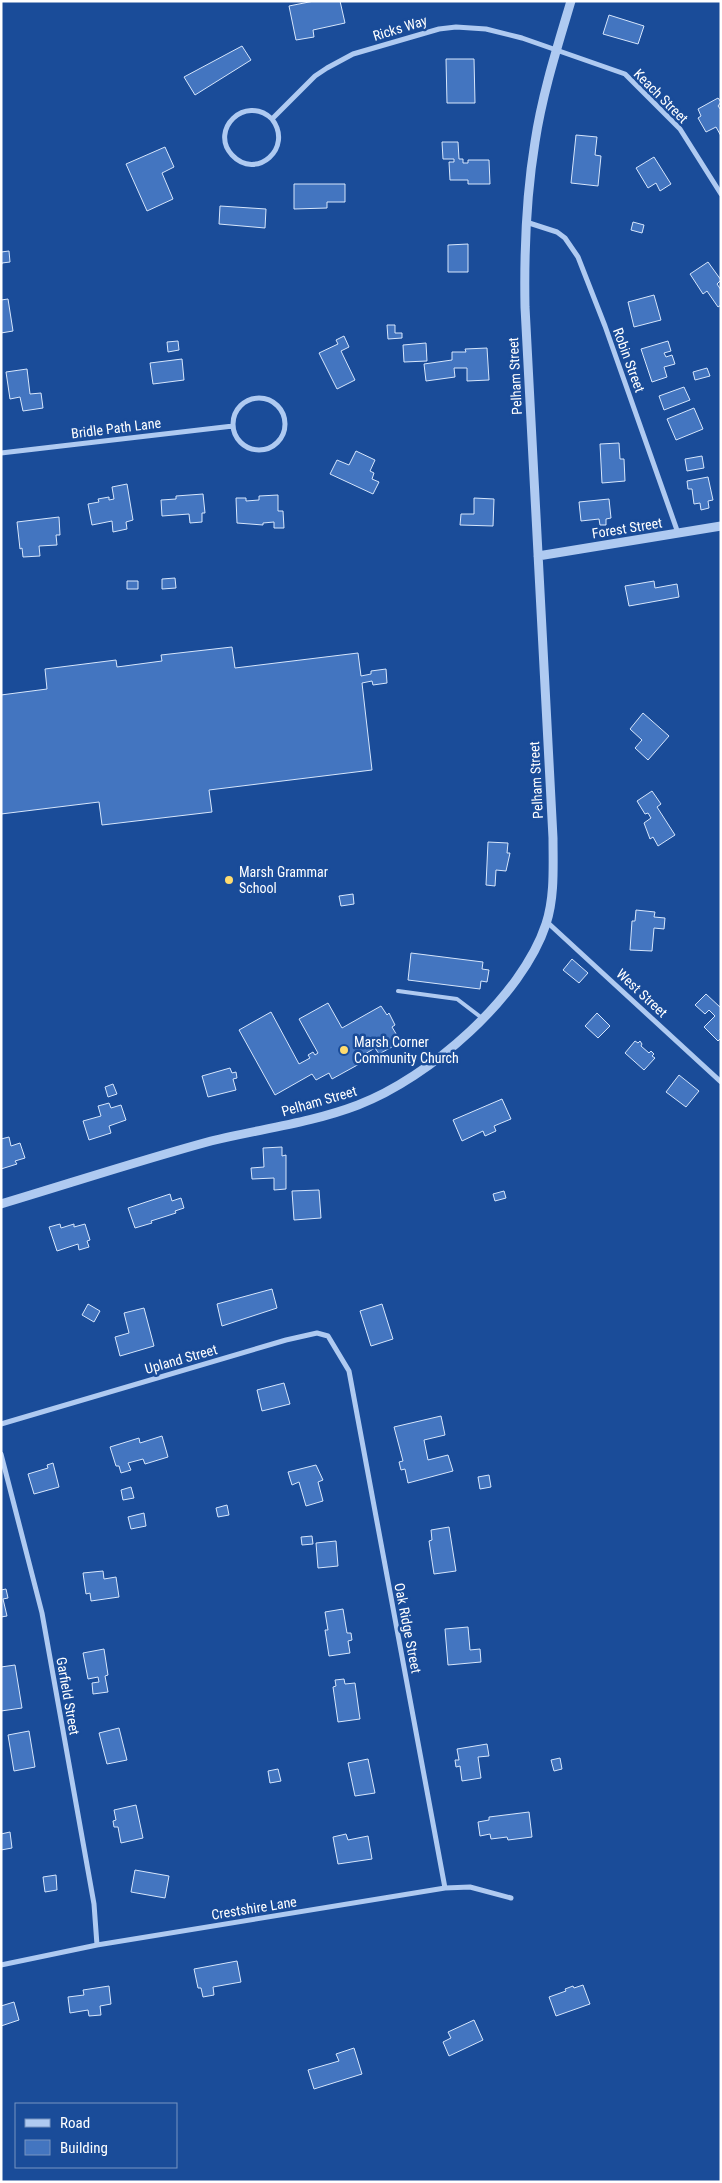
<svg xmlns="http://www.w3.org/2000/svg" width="722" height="2183" viewBox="0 0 722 2183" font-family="'Roboto Condensed',sans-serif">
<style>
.building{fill:#4375c0;stroke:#d6e6fc}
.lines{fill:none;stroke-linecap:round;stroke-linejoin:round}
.service{stroke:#afcaf1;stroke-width:4}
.minor{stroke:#afcaf1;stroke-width:5}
.tertiary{stroke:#afcaf1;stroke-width:9}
.poi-dot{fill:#ffdc6f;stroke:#1a4c99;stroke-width:2}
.labels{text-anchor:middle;stroke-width:5;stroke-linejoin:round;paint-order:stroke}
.street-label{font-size:14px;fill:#fff;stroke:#1a4c99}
.poi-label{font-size:14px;fill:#fff;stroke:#1a4c99;text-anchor:start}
</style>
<rect width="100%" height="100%" fill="#1a4c99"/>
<path class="building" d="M 314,1 L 340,1 L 345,23 L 313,30 L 314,37 L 296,40 L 289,6 Z
M 609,15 L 644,26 L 638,44 L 603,34 Z
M 242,46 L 251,60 L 195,95 L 184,77 Z
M 446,59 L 474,59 L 475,103 L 447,103 Z
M 718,98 L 721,102 L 718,106 L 721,110 L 721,136 L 716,127 L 706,132 L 698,118 L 701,116 L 698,109 Z
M 576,135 L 597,137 L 595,155 L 601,156 L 598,186 L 571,183 Z
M 442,142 L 458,142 L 459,159 L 463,159 L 463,163 L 468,163 L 468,160 L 489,160 L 490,184 L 468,184 L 468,180 L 450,180 L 449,162 L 454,162 L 454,159 L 443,159 Z
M 165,147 L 174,167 L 162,173 L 173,199 L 147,211 L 126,164 Z
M 654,157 L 671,184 L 660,191 L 656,183 L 648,188 L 636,168 Z
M 294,184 L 345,184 L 345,202 L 327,202 L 327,208 L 294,209 Z
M 220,206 L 266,209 L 265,228 L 219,224 Z
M 633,222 L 644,225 L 642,233 L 631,230 Z
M 468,244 L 468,272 L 448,272 L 448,245 Z
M 9,251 L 10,262 L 2,263 L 1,267 L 1,252 Z
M 708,262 L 721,280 L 717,284 L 721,290 L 721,305 L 718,307 L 707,291 L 703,294 L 690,274 Z
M 654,295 L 661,320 L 634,327 L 628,302 Z
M 8,299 L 13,331 L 1,333 L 1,300 Z
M 387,325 L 395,325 L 395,333 L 402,333 L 402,338 L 388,339 Z
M 344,336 L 349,347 L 341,351 L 355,380 L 337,389 L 319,353 L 338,344 L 336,340 Z
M 178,341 L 179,350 L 168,352 L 167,342 Z
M 668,341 L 671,351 L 664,353 L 666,357 L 672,355 L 675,364 L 664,367 L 667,377 L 652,382 L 641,349 Z
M 426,343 L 427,361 L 404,362 L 403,345 Z
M 487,348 L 489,380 L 467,381 L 467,368 L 454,368 L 455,377 L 426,381 L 424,364 L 452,360 L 452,352 L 466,352 L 465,349 Z
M 182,359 L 184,380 L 153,384 L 150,363 Z
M 707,368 L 710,376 L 695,380 L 693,372 Z
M 27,369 L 30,394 L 41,393 L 43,408 L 23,411 L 20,397 L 10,399 L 6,372 Z
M 684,387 L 690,400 L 664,410 L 659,396 Z
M 694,408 L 703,429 L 676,440 L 667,419 Z
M 619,443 L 620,459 L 624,459 L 625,481 L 602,483 L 600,444 Z
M 356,451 L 375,460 L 370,471 L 374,473 L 372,479 L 379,482 L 373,494 L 330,474 L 337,460 L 349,465 Z
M 702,456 L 704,468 L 687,471 L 685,459 Z
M 708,477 L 713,500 L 708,501 L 709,508 L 701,510 L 700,503 L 694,504 L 692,489 L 688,489 L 687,481 Z
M 127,484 L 133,520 L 126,522 L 127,529 L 113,532 L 112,521 L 92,525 L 88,504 L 99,502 L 98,499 L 109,497 L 109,500 L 114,499 L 112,487 Z
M 203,494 L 205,513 L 202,513 L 202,522 L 190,523 L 189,514 L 162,516 L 161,500 L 176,499 L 176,496 Z
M 278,495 L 278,511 L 283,511 L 284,528 L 274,528 L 274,522 L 263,523 L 263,525 L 237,523 L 236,498 L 246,498 L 246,501 L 259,500 L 259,496 Z
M 474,498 L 494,499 L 493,526 L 460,525 L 461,514 L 474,514 Z
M 609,499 L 611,518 L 606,519 L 606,525 L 600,525 L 599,519 L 581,521 L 579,502 Z
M 59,517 L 60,535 L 56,535 L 57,545 L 39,546 L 40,556 L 23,557 L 22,548 L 20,549 L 17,522 Z
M 175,578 L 176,588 L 162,589 L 162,579 Z
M 127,581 L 138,581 L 138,589 L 127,589 Z
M 654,581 L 655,588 L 677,584 L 679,597 L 629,606 L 625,586 Z
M 232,647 L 235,668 L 358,653 L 361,676 L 371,674 L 371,671 L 386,669 L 387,683 L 373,685 L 372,681 L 362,683 L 372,770 L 209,790 L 212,812 L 102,825 L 99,802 L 1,814 L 1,695 L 47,689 L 45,669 L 116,660 L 117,667 L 162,661 L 161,655 Z
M 643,713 L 669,736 L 648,760 L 635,748 L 642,740 L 630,729 Z
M 652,791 L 661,804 L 657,807 L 675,835 L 658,846 L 653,837 L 650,839 L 644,823 L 651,818 L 648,813 L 645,814 L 637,801 Z
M 488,842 L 508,843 L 507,853 L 510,853 L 506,871 L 496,870 L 495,886 L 486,885 Z
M 353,894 L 354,904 L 341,906 L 339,896 Z
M 636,910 L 655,912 L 654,917 L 665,918 L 664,929 L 654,928 L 652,951 L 630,950 L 632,921 L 635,921 Z
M 411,953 L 483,962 L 482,969 L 489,970 L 487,982 L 481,981 L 480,989 L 408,980 Z
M 572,959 L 588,973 L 579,983 L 563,970 Z
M 706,994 L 721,1008 L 721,1038 L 718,1041 L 704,1027 L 715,1016 L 709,1010 L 705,1014 L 695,1005 Z
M 328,1003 L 342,1028 L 381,1006 L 387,1015 L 389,1013 L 395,1025 L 392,1027 L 401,1042 L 379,1054 L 375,1048 L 358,1058 L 361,1063 L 332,1079 L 329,1073 L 316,1080 L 312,1074 L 275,1095 L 239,1030 L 271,1012 L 299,1064 L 310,1058 L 308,1055 L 313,1052 L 315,1055 L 318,1053 L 299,1019 Z
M 597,1013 L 610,1026 L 598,1038 L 585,1026 Z
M 635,1041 L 638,1043 L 640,1041 L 642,1044 L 641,1046 L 649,1053 L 651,1051 L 654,1054 L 652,1056 L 655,1058 L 644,1070 L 625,1053 Z
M 230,1068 L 232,1073 L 236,1072 L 237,1078 L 233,1079 L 236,1090 L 208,1097 L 202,1076 Z
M 679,1075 L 699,1091 L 686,1107 L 666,1092 Z
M 113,1084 L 117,1094 L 108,1097 L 105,1087 Z
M 502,1099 L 511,1119 L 494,1126 L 496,1131 L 485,1136 L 483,1131 L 462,1141 L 453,1120 Z
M 109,1103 L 111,1108 L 121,1105 L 126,1120 L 109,1126 L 111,1133 L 89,1140 L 83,1121 L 101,1116 L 98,1106 Z
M 9,1137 L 11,1146 L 20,1143 L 25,1158 L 15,1161 L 17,1164 L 1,1169 L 1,1139 Z
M 282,1147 L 282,1156 L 286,1155 L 286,1189 L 274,1190 L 274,1178 L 252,1179 L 251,1168 L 264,1167 L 263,1148 Z
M 319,1190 L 321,1218 L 294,1220 L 292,1191 Z
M 504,1191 L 506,1198 L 495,1201 L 493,1194 Z
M 170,1194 L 172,1201 L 181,1198 L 184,1208 L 175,1211 L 176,1213 L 151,1221 L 152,1223 L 135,1228 L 128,1208 Z
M 60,1224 L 61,1228 L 74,1224 L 74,1227 L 85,1224 L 90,1240 L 87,1241 L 89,1247 L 79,1250 L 78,1244 L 57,1251 L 49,1227 Z
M 272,1289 L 277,1308 L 222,1326 L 217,1304 Z
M 88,1304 L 100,1311 L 94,1322 L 82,1315 Z
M 382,1304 L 393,1339 L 371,1346 L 360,1311 Z
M 144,1308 L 154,1346 L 120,1356 L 115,1337 L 129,1333 L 124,1313 Z
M 284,1383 L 290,1404 L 262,1411 L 257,1390 Z
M 441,1416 L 445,1435 L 424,1440 L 428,1460 L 448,1455 L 453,1471 L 408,1483 L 405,1469 L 401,1470 L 399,1462 L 403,1461 L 394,1427 Z
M 162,1436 L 168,1457 L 145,1464 L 143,1459 L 128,1463 L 131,1470 L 121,1473 L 119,1466 L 116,1466 L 110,1447 L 139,1438 L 140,1443 Z
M 53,1463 L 59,1487 L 34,1494 L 28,1474 L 48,1468 L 47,1465 Z
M 316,1465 L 323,1480 L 318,1482 L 323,1501 L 306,1506 L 299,1482 L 292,1485 L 288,1472 Z
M 489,1475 L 491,1487 L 480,1489 L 478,1477 Z
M 131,1487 L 134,1498 L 123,1500 L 121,1490 Z
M 227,1505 L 229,1515 L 218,1517 L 216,1508 Z
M 144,1513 L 146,1526 L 131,1529 L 128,1517 Z
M 449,1527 L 456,1571 L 434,1574 L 429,1541 L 432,1540 L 431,1530 Z
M 312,1536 L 313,1544 L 302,1545 L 301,1537 Z
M 336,1541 L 338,1566 L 318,1568 L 316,1543 Z
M 103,1571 L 104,1579 L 116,1577 L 119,1597 L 91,1601 L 90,1593 L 86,1594 L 83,1573 Z
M 6,1589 L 8,1598 L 3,1599 L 7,1616 L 1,1617 L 1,1590 Z
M 343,1609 L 347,1633 L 351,1633 L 352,1640 L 348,1641 L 350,1653 L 329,1656 L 325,1630 L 328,1630 L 325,1612 Z
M 468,1627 L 470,1650 L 480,1649 L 481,1662 L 448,1665 L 445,1629 Z
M 104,1649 L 108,1675 L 105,1676 L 108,1692 L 93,1694 L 92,1683 L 99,1682 L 98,1677 L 88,1679 L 83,1653 Z
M 15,1665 L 22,1708 L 1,1711 L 1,1667 Z
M 344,1679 L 345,1684 L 355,1683 L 360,1719 L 338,1722 L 333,1687 L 336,1686 L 335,1680 Z
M 119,1728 L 127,1760 L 107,1764 L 99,1733 Z
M 29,1731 L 35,1767 L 14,1771 L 8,1735 Z
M 487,1744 L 489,1756 L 478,1757 L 481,1778 L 462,1781 L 460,1766 L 456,1767 L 455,1760 L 459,1760 L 457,1749 Z
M 560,1758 L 562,1769 L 554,1771 L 551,1760 Z
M 368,1759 L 375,1793 L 355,1796 L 348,1763 Z
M 278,1769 L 281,1781 L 270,1783 L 268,1771 Z
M 136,1805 L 143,1838 L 121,1843 L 118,1827 L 114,1827 L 113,1821 L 116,1820 L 114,1810 Z
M 529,1812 L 532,1837 L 508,1840 L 507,1837 L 491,1839 L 490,1834 L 480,1836 L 478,1822 L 489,1820 L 489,1817 Z
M 10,1832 L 12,1848 L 1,1850 L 1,1834 Z
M 346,1834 L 348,1840 L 368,1836 L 372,1859 L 338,1864 L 333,1837 Z
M 135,1870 L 169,1876 L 165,1898 L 131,1892 Z
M 56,1875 L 57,1890 L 45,1892 L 43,1877 Z
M 237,1961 L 241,1982 L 213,1987 L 214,1995 L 203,1997 L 201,1988 L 198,1988 L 194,1969 Z
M 583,1985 L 590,2004 L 556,2016 L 549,1997 L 566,1991 L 565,1989 L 573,1986 L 574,1988 Z
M 109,1986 L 111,2004 L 100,2006 L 101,2015 L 89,2016 L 88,2010 L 70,2013 L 68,1997 L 84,1995 L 83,1990 Z
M 14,2002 L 19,2020 L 1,2026 L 1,2006 Z
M 474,2020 L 483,2040 L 449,2056 L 443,2042 L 451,2038 L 448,2032 Z
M 354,2048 L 362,2074 L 314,2089 L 308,2070 L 339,2061 L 336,2054 Z"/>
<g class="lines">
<path class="service" d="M 398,991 L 457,999 L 482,1018"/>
<path class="minor" d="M 272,119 C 245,94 209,130 232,155 C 256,181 294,148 272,119 L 315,76 L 327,68 L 353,54 L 439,29 L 456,27 L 486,29 L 522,38 L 625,74 L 680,129 L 721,194
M 526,222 L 557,232 L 565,238 L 578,257 L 605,326 L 678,533
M233 424a26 26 0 1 1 52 0a26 26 0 1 1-52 0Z
M 1,453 L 233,426
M 547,922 L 721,1082
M 1,1424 L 286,1340 L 317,1333 L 328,1336 L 349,1371 L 445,1888
M 1,1454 L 42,1613 L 94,1904 L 97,1945
M 1,1965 L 97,1945 L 445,1888 L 470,1887 L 511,1898"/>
<path class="tertiary" d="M 538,556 L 721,526
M 1,1204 C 71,1183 141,1160 211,1141 C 260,1129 311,1123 358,1105 C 429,1078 522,997 546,924 C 555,897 553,865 553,838 L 525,307 C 524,252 526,197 535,142 C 542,95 557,48 571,1"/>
</g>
<g class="poi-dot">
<circle cx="229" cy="880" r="5"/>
<circle cx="344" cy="1050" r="5"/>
</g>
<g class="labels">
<g class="street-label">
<text transform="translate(400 28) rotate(-17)" y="5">Ricks Way</text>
<text transform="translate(661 96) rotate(45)" y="5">Keach Street</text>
<text transform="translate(629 360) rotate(70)" y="5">Robin Street</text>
<text transform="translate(515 376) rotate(-93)" y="5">Pelham Street</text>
<text transform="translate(116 428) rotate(-7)" y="5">Bridle Path Lane</text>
<text transform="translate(627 528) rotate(-9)" y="5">Forest Street</text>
<text transform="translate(536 780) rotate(-93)" y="5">Pelham Street</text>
<text transform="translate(642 993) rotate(43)" y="5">West Street</text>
<text transform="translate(319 1101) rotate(-16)" y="5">Pelham Street</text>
<text transform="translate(181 1359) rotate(-16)" y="5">Upland Street</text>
<text transform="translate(408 1628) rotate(79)" y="5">Oak Ridge Street</text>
<text transform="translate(68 1696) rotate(80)" y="5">Garfield Street</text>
<text transform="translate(254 1908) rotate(-9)" y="5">Crestshire Lane</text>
</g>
<g class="poi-label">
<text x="239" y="877">Marsh Grammar<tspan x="239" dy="16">School</tspan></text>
<text x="354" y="1047">Marsh Corner<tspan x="354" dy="16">Community Church</tspan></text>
</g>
</g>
<rect width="722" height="2183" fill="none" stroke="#ffffff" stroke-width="5"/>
<rect x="15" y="2103" width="162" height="65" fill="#1a4c99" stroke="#7694c2"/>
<rect x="25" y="2119" width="25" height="8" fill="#afcaf1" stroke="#7694c2"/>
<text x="60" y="2128" font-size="15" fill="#ffffff">Road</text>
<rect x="25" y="2140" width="25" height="15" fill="#4375c0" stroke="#7694c2"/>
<text x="60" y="2153" font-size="15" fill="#ffffff">Building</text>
</svg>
